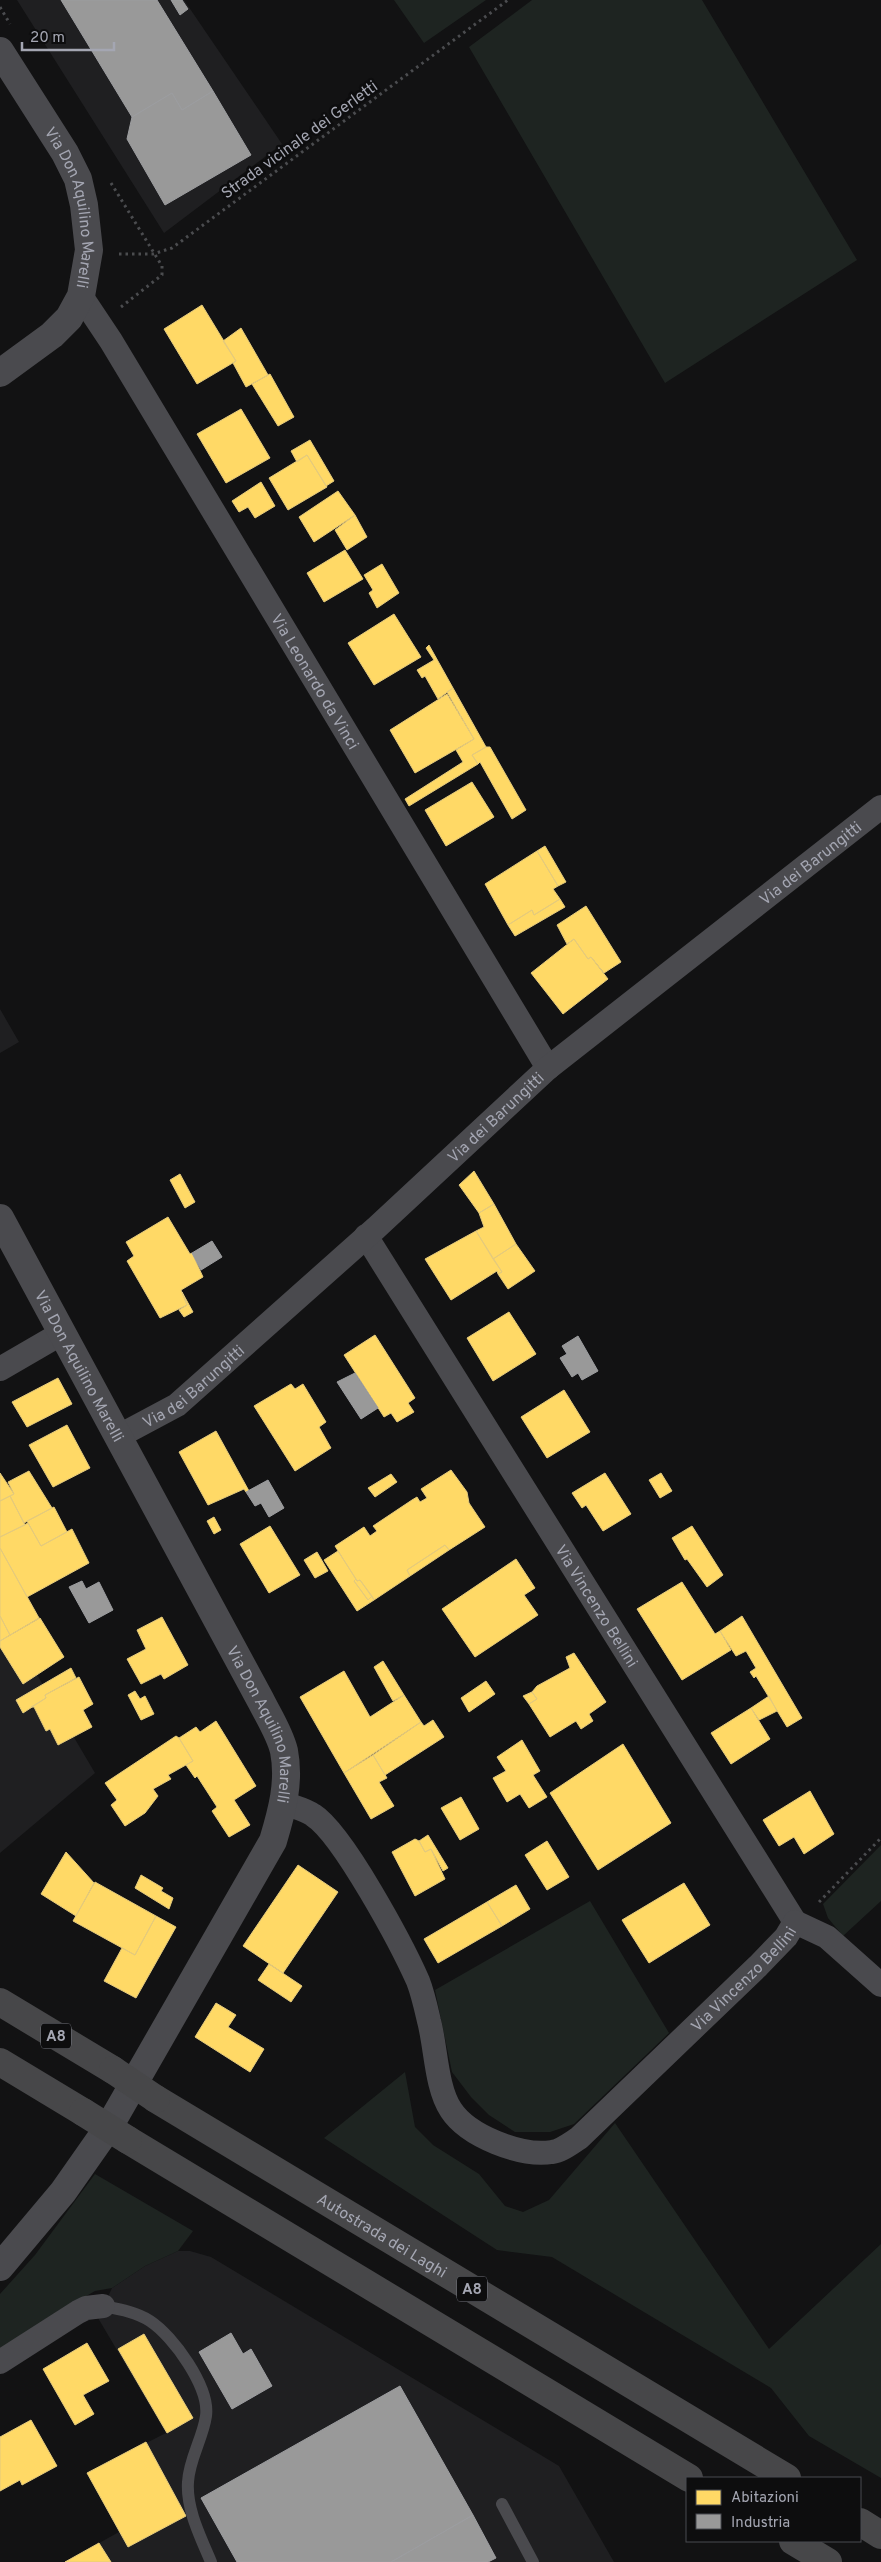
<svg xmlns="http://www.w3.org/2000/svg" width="881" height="2562" viewBox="0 0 881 2562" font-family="Overpass,sans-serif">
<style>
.built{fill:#1f1f21}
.green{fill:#1e2421}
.homes{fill:#ffd966;stroke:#e4ca7d}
.industry{fill:#999;stroke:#9c9da0}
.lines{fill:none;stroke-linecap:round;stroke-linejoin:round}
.path{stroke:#4b4c4f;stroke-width:3;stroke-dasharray:2.5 4;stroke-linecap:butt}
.service{stroke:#4a4a4e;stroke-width:12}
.minor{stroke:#4a4a4e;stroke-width:24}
.tertiary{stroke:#4a4a4e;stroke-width:28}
.motorway{stroke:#474749;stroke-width:28}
.motorway-bridge{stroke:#474749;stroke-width:28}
.labels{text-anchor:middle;stroke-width:5;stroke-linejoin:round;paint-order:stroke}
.shield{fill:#0d0d0e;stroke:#777881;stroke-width:1}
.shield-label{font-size:15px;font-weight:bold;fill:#a4a6b2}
.street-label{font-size:16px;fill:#a4a6b2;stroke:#0d0d0e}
</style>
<rect width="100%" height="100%" fill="#121213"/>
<path class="built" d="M 17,0 L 184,0 L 282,144 L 164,233 Z
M 0,1009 L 19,1042 L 0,1053 Z
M 0,1612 L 95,1773 L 0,1853 Z
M 178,2251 L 190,2251 L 211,2257 L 559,2466 L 614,2562 L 65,2562 L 119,2532 L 87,2473 L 166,2433 L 98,2318 L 112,2288 L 145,2266 Z"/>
<path class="green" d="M 394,0 L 486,0 L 424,43 Z
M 532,0 L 702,0 L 857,260 L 665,383 L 469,47 Z
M 881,1845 L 881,1901 L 843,1936 L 828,1918 L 823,1904 Z
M 590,1901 L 669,2033 L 574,2124 L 550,2132 L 515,2132 L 489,2115 L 471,2097 L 452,2072 L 435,1990 Z
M 405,2072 L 415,2127 L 433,2145 L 479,2174 L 505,2206 L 523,2212 L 549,2200 L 615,2123 L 769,2349 L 881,2244 L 881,2478 L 809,2436 L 771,2388 L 552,2257 L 497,2250 L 324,2138 Z
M 95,2174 L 193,2231 L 178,2251 L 145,2266 L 112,2288 L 95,2291 L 56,2313 L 0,2349 L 0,2294 L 35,2255 Z"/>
<path class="homes" d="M 202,305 L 236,361 L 197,384 L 164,329 Z
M 241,328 L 268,375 L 246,387 L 233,363 L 236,361 L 223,341 Z
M 270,374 L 294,417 L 278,426 L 252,384 Z
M 241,409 L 270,458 L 226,483 L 197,434 Z
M 310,440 L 334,481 L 326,486 L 307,455 L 297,462 L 291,451 Z
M 307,455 L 327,487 L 288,510 L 269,478 Z
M 261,482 L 275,506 L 255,518 L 248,507 L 239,512 L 232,501 Z
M 338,491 L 355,515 L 314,542 L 299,517 Z
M 355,515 L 367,537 L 347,550 L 335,530 Z
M 345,550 L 363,579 L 324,602 L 307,573 Z
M 382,564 L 399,593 L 377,608 L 369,593 L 373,590 L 364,575 Z
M 394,614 L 421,657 L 374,685 L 348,643 Z
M 429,645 L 453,688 L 438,699 L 425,676 L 422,678 L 417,670 L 434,660 L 426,648 Z
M 453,688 L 486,747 L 472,755 L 478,764 L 409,806 L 405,799 L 463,762 L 456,750 L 474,739 L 447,692 Z
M 447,694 L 474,739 L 415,773 L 390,730 Z
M 486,747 L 490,747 L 526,810 L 512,819 L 480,762 L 478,764 L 472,755 Z
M 472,782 L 494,817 L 446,846 L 425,810 Z
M 545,846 L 566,882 L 558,886 L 537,851 Z
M 537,851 L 558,886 L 553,889 L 560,899 L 534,915 L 532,910 L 508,925 L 485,884 Z
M 560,899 L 565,907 L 515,936 L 508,925 L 532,910 L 534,915 Z
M 586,906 L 621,962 L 604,973 L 591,957 L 588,959 L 574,939 L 567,944 L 557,925 Z
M 574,939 L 588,959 L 591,957 L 608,979 L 563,1014 L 531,973 Z
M 474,1171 L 494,1204 L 479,1213 L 459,1185 Z
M 180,1174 L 195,1202 L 185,1208 L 170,1180 Z
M 494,1204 L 516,1244 L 493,1259 L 476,1231 L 484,1227 L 479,1213 Z
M 168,1217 L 190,1254 L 192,1253 L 203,1277 L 181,1290 L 187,1305 L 160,1318 L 127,1261 L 134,1256 L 126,1242 Z
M 476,1231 L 502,1272 L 498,1274 L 497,1271 L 451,1300 L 425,1259 Z
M 516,1244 L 535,1271 L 508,1289 L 498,1274 L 502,1272 L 493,1259 Z
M 182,1292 L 193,1312 L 184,1317 L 179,1310 L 187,1305 Z
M 509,1312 L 536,1354 L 493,1381 L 467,1338 Z
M 375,1335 L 415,1398 L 408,1403 L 414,1412 L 397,1422 L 391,1413 L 384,1417 L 344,1355 Z
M 58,1378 L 72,1404 L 27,1427 L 12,1402 Z
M 291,1384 L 295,1389 L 303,1384 L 326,1422 L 319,1427 L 331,1448 L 295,1471 L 254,1406 Z
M 564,1390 L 590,1432 L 547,1458 L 521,1417 Z
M 67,1425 L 90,1468 L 53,1487 L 29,1445 Z
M 216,1431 L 249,1491 L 246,1492 L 244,1489 L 208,1505 L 179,1452 Z
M 451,1470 L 467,1492 L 469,1503 L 485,1527 L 449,1550 L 445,1545 L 407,1570 L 410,1576 L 374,1600 L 360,1580 L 357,1581 L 335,1546 L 364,1527 L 370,1536 L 377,1531 L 373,1526 L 412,1500 L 417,1497 L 420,1502 L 427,1498 L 421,1489 Z
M 29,1471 L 52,1508 L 24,1523 L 10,1496 L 14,1494 L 8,1482 Z
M 0,1473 L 14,1494 L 0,1501 Z
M 605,1473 L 631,1514 L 603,1531 L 586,1505 L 582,1508 L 572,1493 Z
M 661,1473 L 672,1491 L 660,1498 L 649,1480 Z
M 391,1474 L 397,1482 L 375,1497 L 368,1488 Z
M 10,1496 L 25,1525 L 0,1537 L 0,1501 Z
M 54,1507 L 67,1532 L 41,1546 L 27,1521 Z
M 214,1517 L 221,1530 L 214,1534 L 207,1521 Z
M 28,1523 L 41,1546 L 72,1529 L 89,1563 L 27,1597 L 0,1548 L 0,1537 Z
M 270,1526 L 300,1575 L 269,1593 L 240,1544 Z
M 692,1526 L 723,1575 L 707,1587 L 687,1559 L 685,1560 L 672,1538 Z
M 445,1545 L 449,1550 L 410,1576 L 407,1570 Z
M 0,1548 L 39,1618 L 10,1635 L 0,1616 Z
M 338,1551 L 356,1579 L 354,1581 L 368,1600 L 372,1596 L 374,1600 L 357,1611 L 324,1560 Z
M 317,1552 L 328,1571 L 315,1578 L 304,1560 Z
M 516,1559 L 535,1588 L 524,1595 L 538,1615 L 475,1657 L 442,1609 Z
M 356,1579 L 357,1581 L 360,1580 L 372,1596 L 368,1600 L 354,1581 Z
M 682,1582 L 715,1634 L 720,1631 L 731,1650 L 682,1680 L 637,1609 Z
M 0,1616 L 10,1635 L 0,1641 Z
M 742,1616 L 802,1718 L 787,1727 L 756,1676 L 754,1678 L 750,1672 L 756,1668 L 746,1651 L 736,1656 L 720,1631 Z
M 162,1617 L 188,1665 L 164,1679 L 161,1674 L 141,1684 L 127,1659 L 146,1649 L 137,1630 Z
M 40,1618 L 64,1657 L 23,1684 L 0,1647 L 0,1641 Z
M 574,1653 L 606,1702 L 589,1714 L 593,1721 L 581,1729 L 576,1721 L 550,1737 L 529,1704 L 537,1699 L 532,1692 L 537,1686 L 570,1668 L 566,1657 Z
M 383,1661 L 404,1695 L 393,1701 L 374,1667 Z
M 71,1668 L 76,1678 L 45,1695 L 46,1698 L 23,1713 L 16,1700 Z
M 344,1671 L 370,1717 L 404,1695 L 421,1722 L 344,1773 L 300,1697 Z
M 79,1677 L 93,1704 L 83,1710 L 92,1727 L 58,1745 L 50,1729 L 46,1731 L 34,1707 L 31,1707 L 46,1698 L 45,1695 Z
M 486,1681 L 495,1694 L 469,1712 L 461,1698 Z
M 135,1691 L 140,1699 L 145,1696 L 154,1714 L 141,1720 L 128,1695 Z
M 532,1692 L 537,1699 L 529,1704 L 523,1696 Z
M 769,1696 L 777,1711 L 759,1720 L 751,1708 Z
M 751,1708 L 770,1739 L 731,1764 L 711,1733 Z
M 433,1720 L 444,1737 L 385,1775 L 373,1755 L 421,1722 L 424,1726 Z
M 216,1721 L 256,1786 L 234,1800 L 250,1825 L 229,1837 L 212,1811 L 217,1807 L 197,1776 L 195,1778 L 186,1765 L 193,1761 L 179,1738 L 196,1727 L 200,1732 Z
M 176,1736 L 179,1738 L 193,1761 L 168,1775 L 171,1779 L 153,1789 L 158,1796 L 145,1813 L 125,1826 L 111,1805 L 117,1800 L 105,1783 Z
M 522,1740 L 540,1771 L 533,1775 L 547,1797 L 529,1808 L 520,1794 L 507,1802 L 493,1778 L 506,1771 L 497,1757 Z
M 623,1744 L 671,1823 L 598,1870 L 550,1793 Z
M 373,1755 L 387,1778 L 379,1782 L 394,1806 L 371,1819 L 344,1773 Z
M 810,1791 L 834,1834 L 804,1854 L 794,1837 L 779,1846 L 763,1820 Z
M 461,1797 L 479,1829 L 460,1840 L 441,1808 Z
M 428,1835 L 448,1868 L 443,1871 L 431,1849 L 425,1852 L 419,1841 Z
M 415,1839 L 419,1841 L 425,1852 L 431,1849 L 445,1879 L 415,1896 L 392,1852 Z
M 547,1841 L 569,1877 L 547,1890 L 525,1855 Z
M 66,1852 L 94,1883 L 76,1916 L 41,1894 Z
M 298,1865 L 338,1892 L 283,1973 L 243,1946 Z
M 141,1875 L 163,1888 L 161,1891 L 173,1898 L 169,1909 L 135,1888 Z
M 95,1882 L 156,1916 L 135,1955 L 73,1921 Z
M 684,1883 L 710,1925 L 649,1963 L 622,1920 Z
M 516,1885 L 530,1909 L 502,1926 L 487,1902 Z
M 487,1902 L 502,1926 L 438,1963 L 424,1939 Z
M 156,1916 L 176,1927 L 136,1998 L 104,1981 L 122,1948 L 135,1955 Z
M 269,1964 L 302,1986 L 291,2002 L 258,1980 Z
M 216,2003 L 236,2015 L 228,2027 L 264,2049 L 250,2072 L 195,2037 Z
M 144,2334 L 193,2418 L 167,2433 L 118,2349 Z
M 87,2343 L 109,2381 L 83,2395 L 94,2414 L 75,2425 L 43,2369 Z
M 31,2420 L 57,2466 L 22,2485 L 20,2480 L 0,2491 L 0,2437 Z
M 146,2442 L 186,2516 L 128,2547 L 87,2473 Z
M 99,2543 L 111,2562 L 65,2562 Z"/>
<path class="industry" d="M 61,0 L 157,0 L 213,91 L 182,110 L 172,93 L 132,117 Z
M 171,0 L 182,0 L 188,9 L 180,15 Z
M 213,91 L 251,155 L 165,205 L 127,139 L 132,117 L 172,93 L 182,110 Z
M 212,1241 L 222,1257 L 201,1270 L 192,1253 Z
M 578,1336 L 598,1371 L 582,1380 L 578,1373 L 572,1377 L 560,1358 L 567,1354 L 562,1346 Z
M 355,1373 L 378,1408 L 361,1419 L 337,1382 Z
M 268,1480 L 284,1508 L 269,1517 L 261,1503 L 255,1506 L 246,1492 Z
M 82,1581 L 86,1589 L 99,1582 L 113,1610 L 89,1623 L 69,1587 Z
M 231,2333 L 243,2354 L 251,2349 L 272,2386 L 232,2409 L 199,2352 Z
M 400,2386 L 473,2515 L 391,2562 L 237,2562 L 201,2498 Z
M 473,2515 L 496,2558 L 488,2562 L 391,2562 Z"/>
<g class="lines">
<path class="path" d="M 0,7 L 10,24
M 111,183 L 162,266 L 162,275 L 121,307
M 119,254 L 153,254 L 172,248 L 508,0
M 819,1902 L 881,1838"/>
<path class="service" d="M 103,2306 C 118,2309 136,2312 150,2321 C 173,2336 210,2387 206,2416 C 203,2438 189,2459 188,2482 C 186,2509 201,2538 211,2562
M 502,2504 L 533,2562"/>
<g class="minor">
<path id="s1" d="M 81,296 L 111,341 L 548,1068"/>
<path id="s2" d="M 366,1236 L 795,1922"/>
<path d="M 0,1369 L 62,1333"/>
<path id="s3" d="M 119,1436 L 177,1405 L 376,1228 L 548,1068 L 881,807"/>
<path id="s4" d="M 284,1803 C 293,1807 305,1809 313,1815 C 343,1834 402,1945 418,1981 C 423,1994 426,2008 429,2021 C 436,2047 436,2088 451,2110 C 468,2136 521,2157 552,2152 C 561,2151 571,2143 579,2138 L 758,1966 L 786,1937 L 795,1922"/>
<path d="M 795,1922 L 827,1937 L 881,1985"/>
<path d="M 0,2362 L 78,2312 L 86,2308 L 103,2306"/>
</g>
<g class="tertiary">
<path id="s5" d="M 0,51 L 65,153 L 78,179 L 84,205 L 89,250 L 81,296 L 69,318 L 52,335 L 0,373"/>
<path id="s6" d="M 0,1218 L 261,1701 C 269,1717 280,1734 284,1751 C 290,1782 282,1811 273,1841 L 110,2125 L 63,2192 L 0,2267"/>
</g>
<g class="motorway">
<path d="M 0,2002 L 113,2070"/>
<path d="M 0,2062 L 83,2112"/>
<path id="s7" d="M 156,2099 L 787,2478"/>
<path d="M 128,2140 L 689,2478"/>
<path d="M 860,2522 L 881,2535"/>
<path d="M 793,2541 L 828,2562"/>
</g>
<path class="motorway-bridge" d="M 113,2070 L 156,2099
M 83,2112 L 128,2140"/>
</g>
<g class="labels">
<g class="shield">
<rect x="41" y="2023.5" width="30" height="25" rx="4"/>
<rect x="457" y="2276.5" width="30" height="25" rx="4"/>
</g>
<g class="shield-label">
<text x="56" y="2041">A8</text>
<text x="472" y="2294">A8</text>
</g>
<g class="street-label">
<text transform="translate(299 139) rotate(-36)" y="6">Strada vicinale dei Gerletti</text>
<text dy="6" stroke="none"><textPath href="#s5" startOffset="176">Via Don Aquilino Marelli</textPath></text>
<text dy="6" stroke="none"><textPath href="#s1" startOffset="451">Via Leonardo da Vinci</textPath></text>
<text dy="6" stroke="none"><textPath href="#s3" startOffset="900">Via dei Barungitti</textPath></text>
<text dy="6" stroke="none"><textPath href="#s3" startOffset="495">Via dei Barungitti</textPath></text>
<text dy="6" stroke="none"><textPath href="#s6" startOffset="168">Via Don Aquilino Marelli</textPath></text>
<text dy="6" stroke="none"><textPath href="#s3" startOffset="90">Via dei Barungitti</textPath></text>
<text dy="6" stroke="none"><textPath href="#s2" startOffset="436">Via Vincenzo Bellini</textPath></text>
<text dy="6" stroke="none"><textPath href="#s6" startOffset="572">Via Don Aquilino Marelli</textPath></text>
<text dy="6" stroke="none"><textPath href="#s4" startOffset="736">Via Vincenzo Bellini</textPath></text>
<text dy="6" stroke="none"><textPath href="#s7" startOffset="264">Autostrada dei Laghi</textPath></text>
</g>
</g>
<rect x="686" y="2477" width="175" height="65" fill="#0d0d0e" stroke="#494a50"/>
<rect x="696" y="2490" width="25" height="15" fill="#ffd966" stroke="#494a50"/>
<text x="731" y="2502" font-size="15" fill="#a4a6b2">Abitazioni</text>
<rect x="696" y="2514" width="25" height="15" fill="#999999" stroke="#494a50"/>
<text x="731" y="2527" font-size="15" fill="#a4a6b2">Industria</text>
<path d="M22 42v8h92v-8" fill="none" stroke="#a4a6b2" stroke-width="2.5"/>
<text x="30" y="42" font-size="15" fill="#a4a6b2" stroke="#0d0d0e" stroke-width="4" paint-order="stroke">20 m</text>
</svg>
